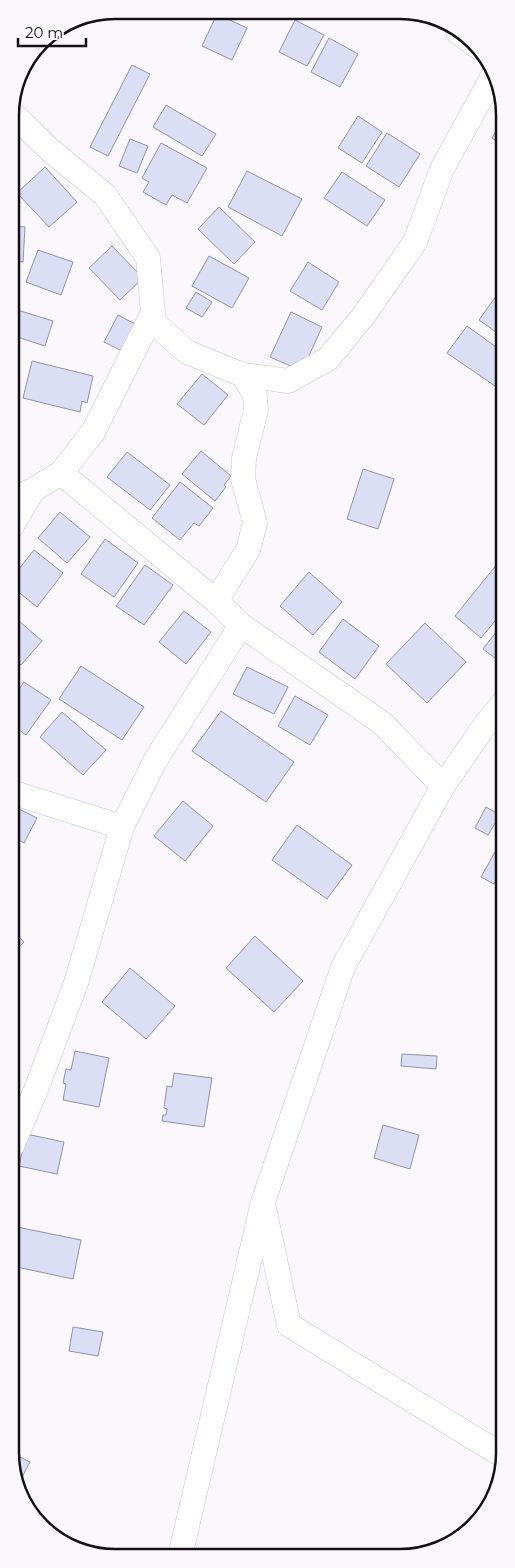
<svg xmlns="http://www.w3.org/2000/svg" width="515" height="1568" font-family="Montserrat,sans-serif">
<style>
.building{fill:#dcdef6;stroke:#9092a8}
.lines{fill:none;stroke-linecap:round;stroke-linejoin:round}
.minor-casing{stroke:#ccbfd5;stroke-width:25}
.minor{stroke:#fff;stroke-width:24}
.rim{fill:none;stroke:#151018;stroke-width:2.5}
</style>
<rect width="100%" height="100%" fill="#fbf8fd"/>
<path class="building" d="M 310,11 L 325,11 L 322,17 Z
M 217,14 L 247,28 L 232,60 L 202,46 Z
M 295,20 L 324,35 L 307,66 L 279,52 Z
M 329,38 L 358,54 L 340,87 L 311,72 Z
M 132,65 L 150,74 L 108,156 L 90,147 Z
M 166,105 L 216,134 L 202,156 L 153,127 Z
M 358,116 L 382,132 L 362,163 L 338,148 Z
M 503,120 L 503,145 L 492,138 Z
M 387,133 L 420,154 L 399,187 L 366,166 Z
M 130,139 L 148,146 L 137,173 L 119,166 Z
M 161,143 L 207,168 L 187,203 L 172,195 L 166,205 L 143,192 L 149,182 L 142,178 Z
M 45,167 L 77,202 L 49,227 L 17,193 Z
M 247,171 L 302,199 L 282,236 L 228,207 Z
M 342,172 L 385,200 L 367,226 L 324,198 Z
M 219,207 L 255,242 L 234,264 L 198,229 Z
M 10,226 L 25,227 L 23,262 L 10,261 Z
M 112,246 L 143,278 L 120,300 L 89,268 Z
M 38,250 L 73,262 L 61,295 L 26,282 Z
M 209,256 L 249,278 L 232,308 L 192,286 Z
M 308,262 L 339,282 L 322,310 L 290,291 Z
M 196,292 L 212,302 L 202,317 L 186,308 Z
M 499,292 L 503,295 L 503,337 L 479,320 Z
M 14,309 L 53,321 L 45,346 L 11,335 L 11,319 Z
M 291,312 L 322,327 L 302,371 L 270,357 Z
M 118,315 L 141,327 L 128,354 L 104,342 Z
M 467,326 L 503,352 L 503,374 L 495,386 L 447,353 Z
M 32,361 L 93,376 L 87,403 L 82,401 L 80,412 L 23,398 Z
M 202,374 L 228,395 L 204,425 L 177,404 Z
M 201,451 L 231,476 L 224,485 L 226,487 L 215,501 L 182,474 Z
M 127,452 L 170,485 L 150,510 L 107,477 Z
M 363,469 L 394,479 L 378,529 L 347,519 Z
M 180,482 L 213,508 L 199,526 L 194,523 L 180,540 L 152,518 Z
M 60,512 L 90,537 L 67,563 L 38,538 Z
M 105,539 L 138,563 L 114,597 L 81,574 Z
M 34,550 L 63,573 L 37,607 L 11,586 L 11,579 Z
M 498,563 L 504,567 L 504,610 L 481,638 L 455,616 Z
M 145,565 L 173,585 L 144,625 L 116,606 Z
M 309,572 L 342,602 L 313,635 L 280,606 Z
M 184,611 L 211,632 L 186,664 L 159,642 Z
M 11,614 L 42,641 L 21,665 L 11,657 Z
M 343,619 L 379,646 L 355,679 L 319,652 Z
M 504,622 L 504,665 L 483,649 Z
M 425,623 L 466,662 L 427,703 L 386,664 Z
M 81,666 L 144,707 L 122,740 L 59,699 Z
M 247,667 L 288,687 L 274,714 L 233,694 Z
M 24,682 L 51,700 L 26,735 L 11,724 L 11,701 Z
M 295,696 L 328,715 L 310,745 L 278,726 Z
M 221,711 L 294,762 L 266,802 L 192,751 Z
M 62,712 L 106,750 L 83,775 L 40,737 Z
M 183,801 L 213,826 L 185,861 L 154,836 Z
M 15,807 L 37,818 L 24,843 L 11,836 L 11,814 Z
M 486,807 L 500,815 L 488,835 L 475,828 Z
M 297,825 L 352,865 L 327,899 L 272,860 Z
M 495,852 L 504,857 L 504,867 L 494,884 L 481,877 Z
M 504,884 L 504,898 L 499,896 Z
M 11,929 L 24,942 L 11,955 Z
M 255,936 L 303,981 L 274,1012 L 226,968 Z
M 130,968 L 175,1006 L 146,1039 L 102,1002 Z
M 75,1051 L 109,1058 L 99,1107 L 63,1100 L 66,1084 L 63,1083 L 66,1069 L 71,1070 Z
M 402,1054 L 437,1056 L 436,1069 L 401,1066 Z
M 11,1061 L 16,1062 L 11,1072 Z
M 174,1073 L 212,1078 L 204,1127 L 162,1121 L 163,1115 L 166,1115 L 167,1109 L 164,1108 L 167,1086 L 172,1087 Z
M 383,1125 L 419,1135 L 410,1169 L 374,1158 Z
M 26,1134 L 64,1142 L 57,1174 L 19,1166 Z
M 12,1226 L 81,1240 L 73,1279 L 12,1266 Z
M 73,1327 L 103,1332 L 98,1356 L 69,1351 Z
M 12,1453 L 30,1462 L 18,1485 L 12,1474 Z"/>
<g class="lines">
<g class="minor-casing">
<path id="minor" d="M 458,32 L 478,47
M 10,111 L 49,149 L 105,195 L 148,258 L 153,313 L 93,432 L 61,473 L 33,490 L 11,499
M 150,319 L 187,352 L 243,375 L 288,381 L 328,359 L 364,315 L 415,242 L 442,169 L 493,76
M 11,527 L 33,490
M 216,601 L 248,550 L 255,523 L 243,479 L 244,458 L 256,410 L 255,395 L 243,375
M 241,625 L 382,723 L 443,786
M 11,792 L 122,827
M 12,1146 L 37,1087 L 76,983 L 122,827 L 155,761 L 241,625 L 216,601 L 61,473
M 264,1208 L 289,1325 L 505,1457
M 180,1556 L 263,1202 L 343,967 L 443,786 L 485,725 L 504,702"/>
</g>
<use href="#minor" class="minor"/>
</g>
<path d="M0 0H515V1568H0ZM115 19H400A96 96 0 0 1 496 115V1453A96 96 0 0 1 400 1549H115A96 96 0 0 1 19 1453V115A96 96 0 0 1 115 19Z" fill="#fbf8fd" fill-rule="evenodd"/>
<path class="rim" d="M115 19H400A96 96 0 0 1 496 115V1453A96 96 0 0 1 400 1549H115A96 96 0 0 1 19 1453V115A96 96 0 0 1 115 19Z"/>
<path d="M18 38v8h68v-8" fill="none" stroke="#151018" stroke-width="2.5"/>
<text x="25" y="38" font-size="15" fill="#151018" stroke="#fbf8fd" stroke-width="4" paint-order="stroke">20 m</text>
</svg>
